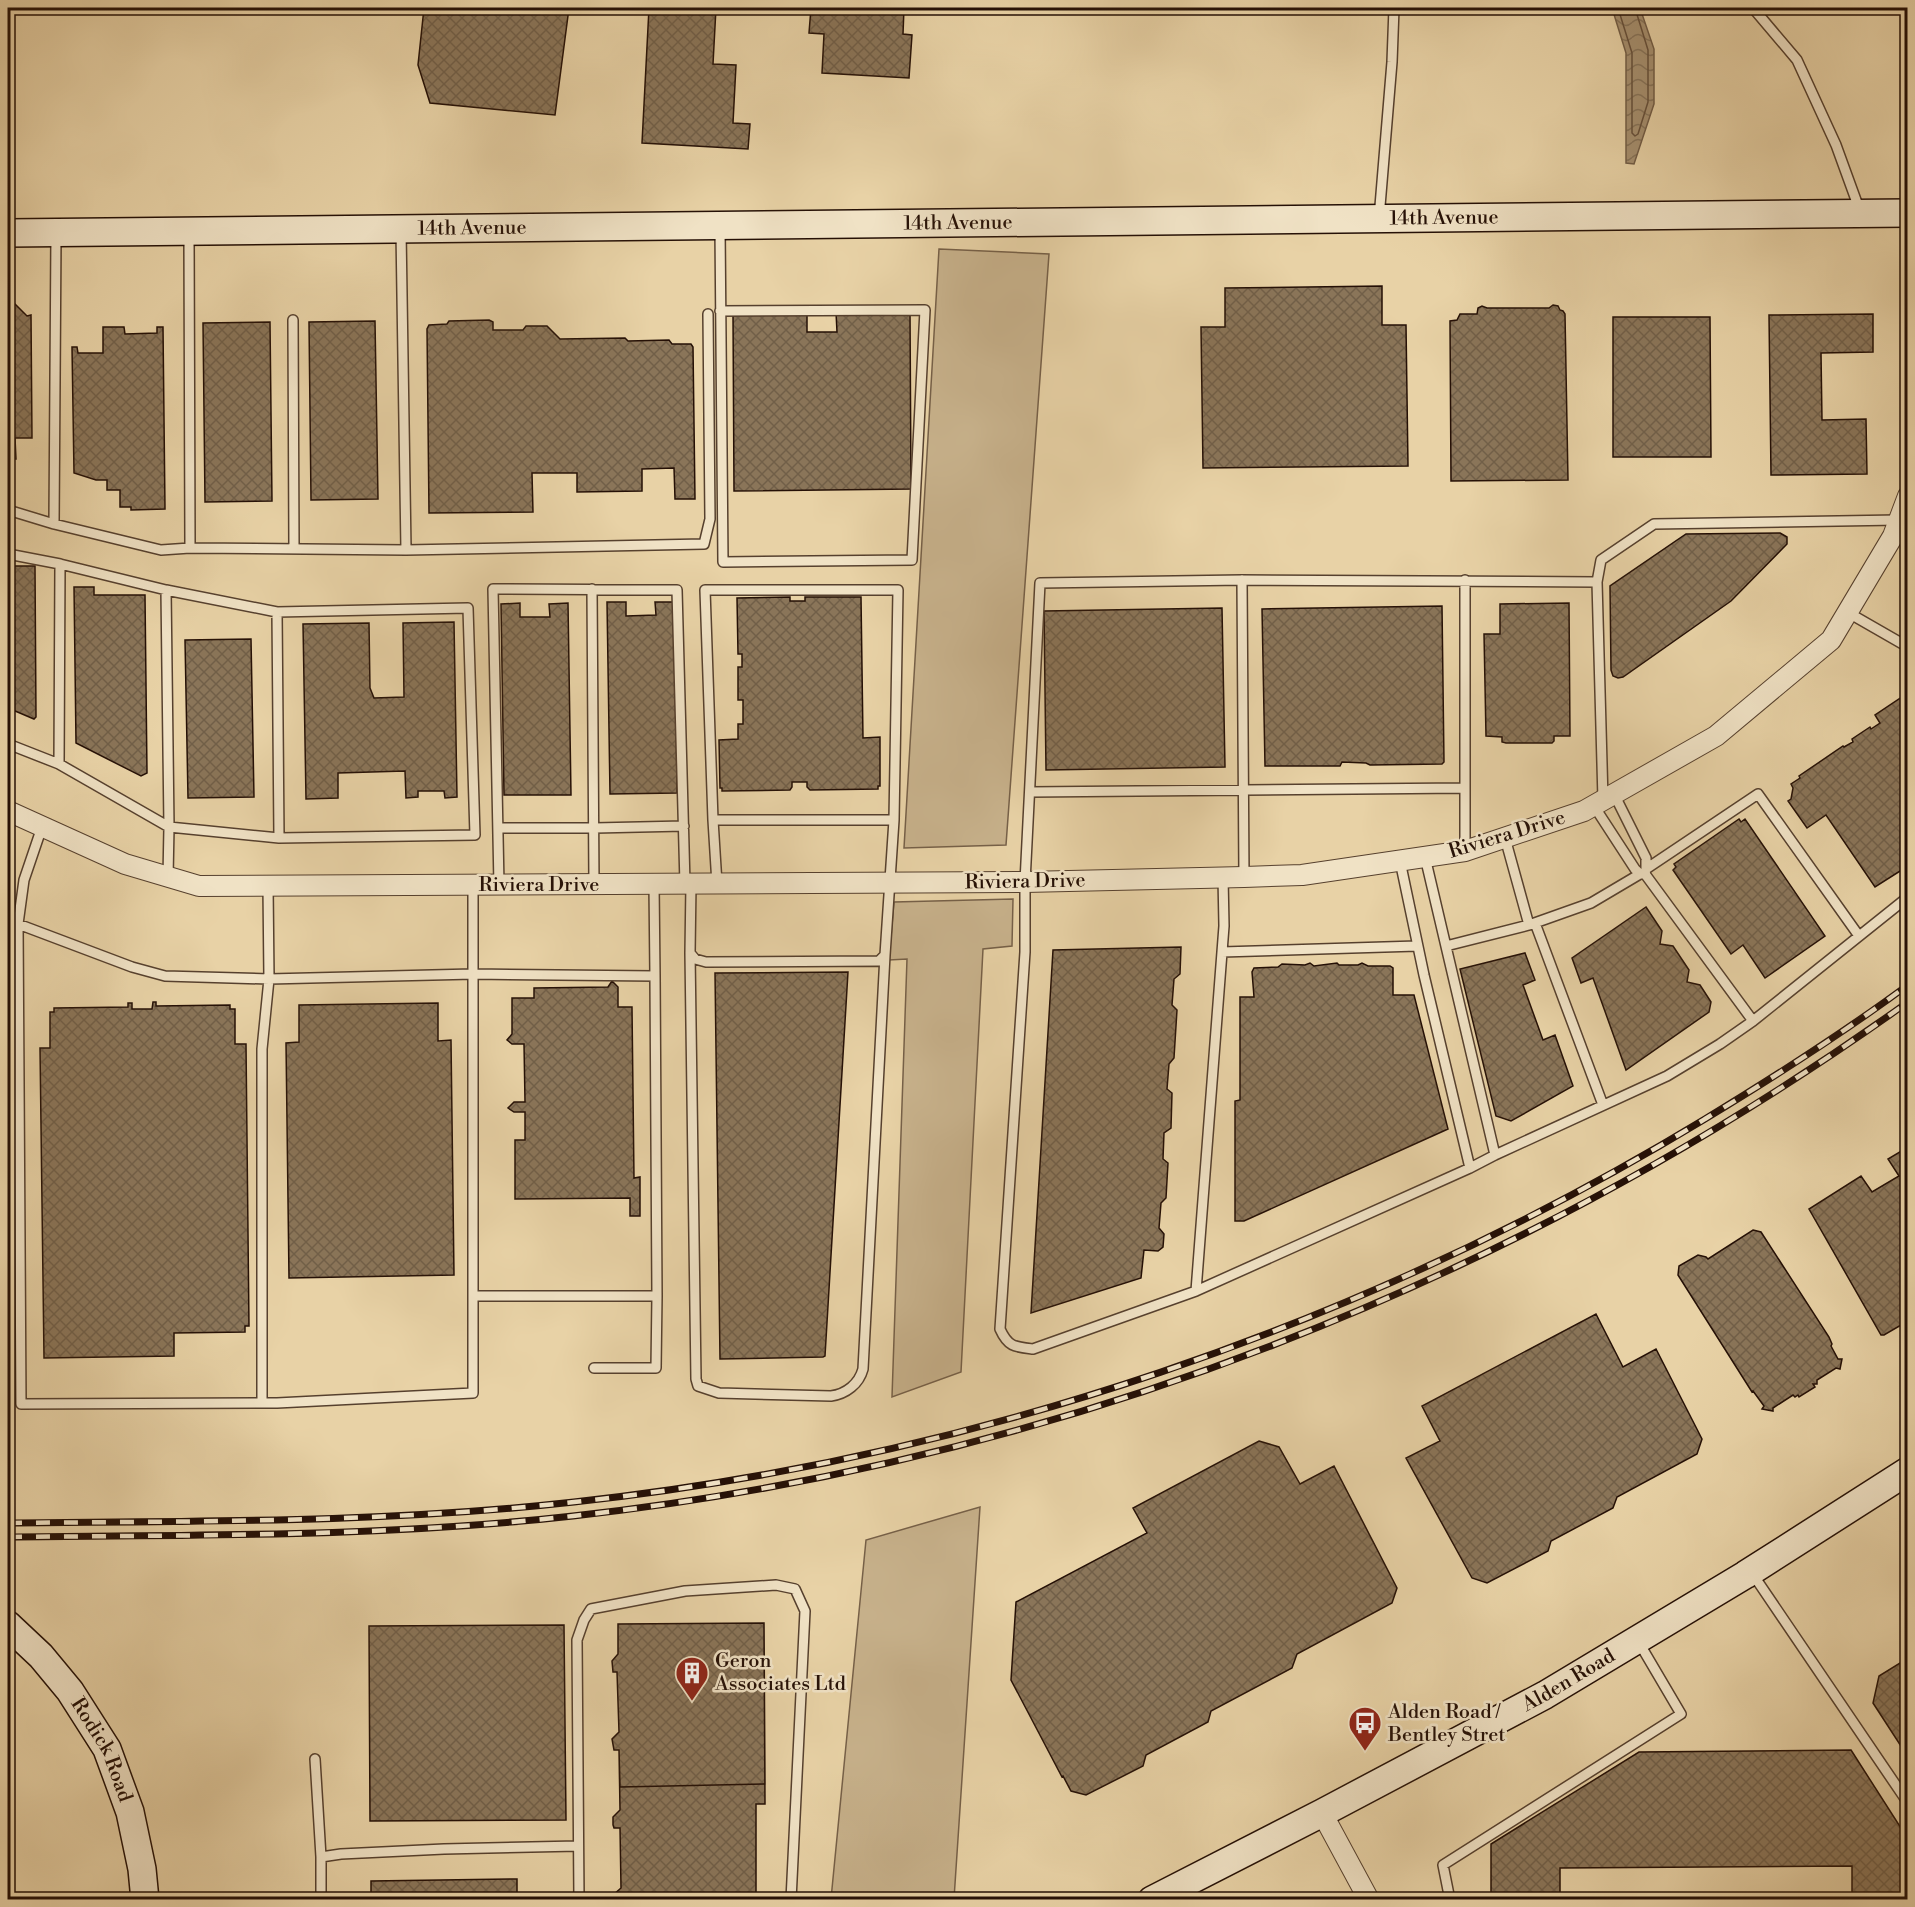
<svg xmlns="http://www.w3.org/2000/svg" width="1915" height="1907" font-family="'Libre Bodoni',serif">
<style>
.grass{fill:#c7b18b;stroke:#766048;stroke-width:1.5}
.water{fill:url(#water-waves);stroke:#725d46;stroke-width:1.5}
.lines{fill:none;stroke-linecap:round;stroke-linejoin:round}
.shore{stroke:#66503b;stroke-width:1.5}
.building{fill:url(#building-cross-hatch);stroke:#251006;stroke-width:1.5}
.lane-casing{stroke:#56402e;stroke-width:12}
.street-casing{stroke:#56402e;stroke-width:22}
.secondary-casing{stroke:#251006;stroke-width:30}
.lane{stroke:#f0e2c5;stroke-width:9}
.street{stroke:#f0e2c5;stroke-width:20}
.secondary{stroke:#f0e2c5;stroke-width:27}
.rail-casing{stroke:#251006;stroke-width:7}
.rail{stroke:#f0e2c5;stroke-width:4.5;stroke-dasharray:14;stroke-linecap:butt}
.labels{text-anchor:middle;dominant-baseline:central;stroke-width:5;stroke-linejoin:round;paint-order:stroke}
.street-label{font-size:20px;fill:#251006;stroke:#f0e2c5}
.poi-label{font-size:20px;fill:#251006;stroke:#f0e2c5;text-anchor:start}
</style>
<defs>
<pattern id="water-waves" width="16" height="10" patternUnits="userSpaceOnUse" patternTransform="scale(1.5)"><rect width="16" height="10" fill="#a69070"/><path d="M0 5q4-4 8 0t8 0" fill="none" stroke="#87745a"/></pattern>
<pattern id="building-cross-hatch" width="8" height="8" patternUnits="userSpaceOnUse" patternTransform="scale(1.5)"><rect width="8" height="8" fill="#8a7559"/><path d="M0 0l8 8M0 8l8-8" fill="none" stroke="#715f48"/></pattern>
</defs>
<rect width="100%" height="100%" fill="#e8d2a6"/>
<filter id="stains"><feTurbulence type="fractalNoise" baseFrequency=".00333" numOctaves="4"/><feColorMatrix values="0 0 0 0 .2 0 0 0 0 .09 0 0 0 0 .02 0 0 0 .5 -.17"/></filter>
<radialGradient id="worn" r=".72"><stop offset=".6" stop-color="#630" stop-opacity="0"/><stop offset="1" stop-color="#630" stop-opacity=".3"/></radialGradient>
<path class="grass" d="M 939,249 L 1049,254 L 1006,845 L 904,848 Z
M 1013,899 L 1012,946 L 983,949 L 961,1372 L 892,1397 L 907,959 L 889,960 L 894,902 Z
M 980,1507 L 954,1899 L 831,1899 L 866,1540 Z"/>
<path class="water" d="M 1612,8 L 1640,8 L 1654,49 L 1654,104 L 1634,164 L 1626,163 L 1626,53 Z"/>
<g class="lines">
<path class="shore" d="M 1618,8 L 1632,53 L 1632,133 L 1635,136 L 1638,134 L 1648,102 L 1648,50 L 1635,8"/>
</g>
<path class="building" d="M 424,8 L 569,8 L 555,115 L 430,103 L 418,65 Z
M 649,8 L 716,8 L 713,64 L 736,65 L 733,123 L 750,124 L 748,149 L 642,143 Z
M 811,8 L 904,8 L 903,34 L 912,35 L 909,78 L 822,73 L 824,34 L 809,33 Z
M 1382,286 L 1382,325 L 1406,325 L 1408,466 L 1203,468 L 1201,327 L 1225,327 L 1225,288 Z
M 8,304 L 15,304 L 27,316 L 31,315 L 32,438 L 15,438 L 16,459 L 8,459 Z
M 1553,305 L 1558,306 L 1560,310 L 1563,311 L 1565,314 L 1568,480 L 1451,481 L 1450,321 L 1457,320 L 1460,314 L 1477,314 L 1478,308 L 1482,306 L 1487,308 L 1549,308 Z
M 910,311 L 911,489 L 734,491 L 733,314 L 807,313 L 807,332 L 837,332 L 836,312 Z
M 1873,314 L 1873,352 L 1821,353 L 1822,420 L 1866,419 L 1867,474 L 1771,475 L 1769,315 Z
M 1613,317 L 1710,317 L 1711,457 L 1613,457 Z
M 489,320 L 493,322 L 493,330 L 523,330 L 526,326 L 547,326 L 560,339 L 625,338 L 628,341 L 669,340 L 672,344 L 691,344 L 693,347 L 695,499 L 675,499 L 674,468 L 642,469 L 642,491 L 577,492 L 577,473 L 532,473 L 533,512 L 429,513 L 427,329 L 429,325 L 447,324 L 449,321 Z
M 375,321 L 378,499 L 311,500 L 309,322 Z
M 270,322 L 272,501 L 205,502 L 203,323 Z
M 103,327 L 124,327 L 125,334 L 157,333 L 157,327 L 163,327 L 165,509 L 131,510 L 131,507 L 120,507 L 120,490 L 107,490 L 107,480 L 96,480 L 74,473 L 72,347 L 77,347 L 78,353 L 103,353 Z
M 1780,533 L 1787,537 L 1787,544 L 1731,601 L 1623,677 L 1618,678 L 1613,676 L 1611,670 L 1610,586 L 1686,534 Z
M 8,566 L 35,566 L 36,717 L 34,719 L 8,708 Z
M 74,587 L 94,587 L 94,595 L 145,595 L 147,773 L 141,776 L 76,743 Z
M 790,597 L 790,601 L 805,601 L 805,597 L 861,597 L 863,738 L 880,737 L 880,786 L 878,786 L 878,789 L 810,790 L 807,787 L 807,782 L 792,782 L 792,787 L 790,790 L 722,791 L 722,788 L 720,788 L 719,740 L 738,739 L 738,724 L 743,724 L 743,700 L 738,700 L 738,667 L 742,667 L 742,654 L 738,654 L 737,598 Z
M 607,602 L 626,602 L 626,616 L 656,615 L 655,602 L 675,602 L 677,793 L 610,794 Z
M 520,603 L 520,617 L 550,617 L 549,604 L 568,603 L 571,795 L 504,795 L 501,604 Z
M 1569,603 L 1570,736 L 1554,736 L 1554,741 L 1552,743 L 1506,743 L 1502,742 L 1502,737 L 1486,736 L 1484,634 L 1500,634 L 1500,604 Z
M 1442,606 L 1444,762 L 1442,764 L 1370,765 L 1366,763 L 1342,762 L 1340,766 L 1265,766 L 1262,609 Z
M 1222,608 L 1225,767 L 1046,770 L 1044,611 Z
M 454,622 L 457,797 L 445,798 L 444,791 L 418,791 L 418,797 L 406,798 L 405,771 L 338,773 L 338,798 L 306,799 L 303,624 L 369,623 L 370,688 L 374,698 L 404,697 L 403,623 Z
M 251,639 L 254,797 L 188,798 L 185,640 Z
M 1908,693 L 1908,866 L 1875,887 L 1826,815 L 1807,828 L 1788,801 L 1791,799 L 1793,788 L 1791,784 L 1800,778 L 1799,776 L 1843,746 L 1844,747 L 1853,742 L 1852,739 L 1870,727 L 1871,729 L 1880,723 L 1875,715 Z
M 1739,819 L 1741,822 L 1745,819 L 1825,936 L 1765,978 L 1743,945 L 1731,954 L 1673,870 L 1676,867 L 1674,864 Z
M 1646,907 L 1662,931 L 1660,944 L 1673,946 L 1689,970 L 1687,982 L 1700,985 L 1711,1002 L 1709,1012 L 1626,1070 L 1593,978 L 1581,983 L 1572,958 Z
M 1181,947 L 1180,974 L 1174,979 L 1172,1005 L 1177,1010 L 1174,1058 L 1169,1064 L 1167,1089 L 1172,1093 L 1171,1128 L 1164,1133 L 1163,1159 L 1168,1163 L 1166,1198 L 1161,1203 L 1159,1228 L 1164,1234 L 1163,1247 L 1158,1251 L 1144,1250 L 1141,1278 L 1031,1313 L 1053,950 Z
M 1525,953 L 1535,980 L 1523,985 L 1543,1040 L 1555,1035 L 1573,1086 L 1511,1121 L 1496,1116 L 1460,969 Z
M 1310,963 L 1314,966 L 1337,963 L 1339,965 L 1358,965 L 1362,963 L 1368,966 L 1390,966 L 1393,968 L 1393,995 L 1414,995 L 1448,1129 L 1244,1221 L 1235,1221 L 1235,1101 L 1240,1100 L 1240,997 L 1254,997 L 1252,972 L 1254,968 L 1278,967 L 1282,964 L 1305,965 Z
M 848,972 L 825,1356 L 823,1357 L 720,1359 L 715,973 Z
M 612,981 L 618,987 L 618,1007 L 632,1007 L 634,1178 L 640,1177 L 640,1216 L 630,1216 L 630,1198 L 515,1199 L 515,1140 L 525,1140 L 525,1112 L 514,1112 L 508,1108 L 514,1102 L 525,1102 L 524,1044 L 512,1044 L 507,1040 L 512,1034 L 512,998 L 534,998 L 534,988 L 608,987 Z
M 153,1002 L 156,1002 L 156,1006 L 230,1005 L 230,1009 L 235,1009 L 235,1044 L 246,1044 L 249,1326 L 245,1326 L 245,1332 L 174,1333 L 174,1356 L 44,1358 L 40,1048 L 50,1048 L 50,1012 L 54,1012 L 54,1008 L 128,1007 L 128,1003 L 132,1003 L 132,1009 L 152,1009 Z
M 438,1003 L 438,1041 L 451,1040 L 454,1275 L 289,1278 L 286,1043 L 299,1042 L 299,1005 Z
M 1908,1147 L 1908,1321 L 1884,1335 L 1881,1335 L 1809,1209 L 1861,1176 L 1872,1192 L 1899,1176 L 1888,1159 Z
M 1753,1230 L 1761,1232 L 1829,1337 L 1832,1344 L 1831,1346 L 1838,1359 L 1842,1359 L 1840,1369 L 1836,1368 L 1817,1380 L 1817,1384 L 1813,1384 L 1815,1387 L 1799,1397 L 1798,1395 L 1795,1397 L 1793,1395 L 1773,1408 L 1773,1411 L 1762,1409 L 1764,1406 L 1753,1391 L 1752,1392 L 1678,1275 L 1679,1266 L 1698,1255 L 1706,1257 L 1708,1259 Z
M 1596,1314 L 1623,1367 L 1656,1349 L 1702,1439 L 1697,1454 L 1617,1497 L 1613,1508 L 1551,1541 L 1548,1551 L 1487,1583 L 1472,1578 L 1406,1458 L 1440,1441 L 1422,1406 Z
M 1259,1441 L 1279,1447 L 1300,1484 L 1334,1466 L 1397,1588 L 1392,1603 L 1297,1654 L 1292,1668 L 1211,1711 L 1208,1722 L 1146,1755 L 1143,1766 L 1086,1795 L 1071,1791 L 1063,1776 L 1062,1777 L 1011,1680 L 1016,1602 L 1147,1533 L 1133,1508 Z
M 764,1623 L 765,1804 L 756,1804 L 756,1900 L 613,1900 L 613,1895 L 621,1888 L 620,1828 L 614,1828 L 613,1825 L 613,1817 L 620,1810 L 619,1750 L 614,1750 L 612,1739 L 619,1732 L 617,1672 L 613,1672 L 612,1661 L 618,1654 L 618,1624 Z
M 764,1623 L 765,1784 L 620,1787 L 619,1750 L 614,1750 L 612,1739 L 619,1732 L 617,1672 L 613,1672 L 612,1661 L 618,1654 L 618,1624 Z
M 564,1625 L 566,1820 L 370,1821 L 369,1626 Z
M 1908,1658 L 1908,1757 L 1873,1703 L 1879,1676 Z
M 1851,1750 L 1908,1839 L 1908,1899 L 1852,1900 L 1852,1866 L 1560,1868 L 1560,1900 L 1491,1900 L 1491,1844 L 1639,1752 Z
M 517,1879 L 517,1900 L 371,1900 L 371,1881 Z"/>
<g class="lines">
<g class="lane-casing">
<path id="lane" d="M 1753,8 L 1797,60 L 1836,145 L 1860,211
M 1379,218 L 1392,62 L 1394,8
M 401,231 L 406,550
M 189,233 L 190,548
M 720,311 L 925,310 L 912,560 L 723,562 L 720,228
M 293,320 L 294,549
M 8,510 L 54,524 L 161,550 L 190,548 L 406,550 L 704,544 L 710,519 L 708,314
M 54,524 L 56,235
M 8,554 L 60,564 L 59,764 L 8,744
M 60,564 L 166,590 L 277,612 L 468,608 L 475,835 L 279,838 L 169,827 L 166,590
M 1242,580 L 1244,877
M 1465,580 L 1465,851
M 592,589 L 594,884
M 277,612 L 279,838
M 1847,612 L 1908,647
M 59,764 L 169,827 L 168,877
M 1030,792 L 1465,788
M 1614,794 L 1646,858 L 1646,869
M 1603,800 L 1597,582 L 1601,560 L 1654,524 L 1898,520
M 1594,806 L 1635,869 L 1640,874
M 713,820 L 894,820
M 42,827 L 24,880 L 18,924 L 21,1404 L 277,1403 L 473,1393 L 473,885
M 499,828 L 595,828 L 684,826
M 1505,838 L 1529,925
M 1425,857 L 1495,1155 L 1470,1168
M 1645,874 L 1753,1021
M 1223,877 L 1224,926 L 1196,1291 L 1033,1349 C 1015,1347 1008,1347 1000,1329 L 1025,952 L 1025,882 L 1040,583 L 1242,580 L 1597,582
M 654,884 L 655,976
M 691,884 L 690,953 L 695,959 L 706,962 L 879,961 L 885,955 L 894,820 L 898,590 L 705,590 L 713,820 L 717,884
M 499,885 L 493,589 L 677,590 L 685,884
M 1535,923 L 1603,1105
M 18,924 L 132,967 L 165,976 L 269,979 L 473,974 L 655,976 L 657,1296 L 473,1296
M 1446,946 L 1529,925 L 1591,903 L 1640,874 L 1645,874 L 1646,869 L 1758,794 L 1859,936
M 1222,952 L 1417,946
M 690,953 L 696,1379 L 698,1386 L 719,1393 L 831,1396 C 846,1394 859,1384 863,1369 L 885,955
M 1495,1155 L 1667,1076 L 1720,1044 L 1753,1021 L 1908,897
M 1196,1291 L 1470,1168 L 1424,975 L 1400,861
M 594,1368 L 656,1368 L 657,1296
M 262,1403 L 262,1049 L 269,979 L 268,886
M 1752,1573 L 1908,1803
M 315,1759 L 321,1857
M 321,1900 L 321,1857 L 341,1854 L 444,1849 L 578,1846
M 579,1900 L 577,1640 L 584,1620 L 591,1609 L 685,1591 L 776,1585 L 795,1589 L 805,1611 L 791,1900
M 1450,1900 L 1443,1865 L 1681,1714 L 1638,1641"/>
</g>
<g class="street-casing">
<path id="street" d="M 8,811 L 125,864 L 199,886 L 1025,882 L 1244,877 L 1302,875 L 1465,851 L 1584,811 L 1716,736 L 1831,640 L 1893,536 L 1908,496
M 1322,1813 L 1369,1900"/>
</g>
<g class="secondary-casing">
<g id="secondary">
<path id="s1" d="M 8,233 L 1908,213"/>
<path id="s2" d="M 8,1625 L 41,1656 L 70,1691 L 107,1749 L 130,1812 L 142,1869 L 145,1900"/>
<path id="s3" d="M 1152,1900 L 1322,1813 L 1545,1695 L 1745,1575 L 1908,1471"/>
</g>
</g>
<use href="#lane" class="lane"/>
<use href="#street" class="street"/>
<use href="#secondary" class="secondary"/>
<g class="rail-casing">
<path id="rail" d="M 8,1523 C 196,1521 385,1523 574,1502 C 972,1459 1362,1327 1705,1119 C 1774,1077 1843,1033 1908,985
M 8,1537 C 196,1535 385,1537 573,1516 C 1055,1463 1514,1284 1908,1002"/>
</g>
<use href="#rail" class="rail"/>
</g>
<defs>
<g id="building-pin" transform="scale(1.725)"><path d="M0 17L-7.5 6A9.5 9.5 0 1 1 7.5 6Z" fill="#8f2418" stroke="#f0e2c5"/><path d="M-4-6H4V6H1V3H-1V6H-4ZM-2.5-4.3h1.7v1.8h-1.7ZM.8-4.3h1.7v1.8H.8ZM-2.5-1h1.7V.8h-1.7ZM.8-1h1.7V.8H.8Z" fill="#fff"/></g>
<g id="bus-pin" transform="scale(1.725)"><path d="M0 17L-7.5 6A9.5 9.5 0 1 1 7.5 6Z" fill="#8f2418" stroke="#f0e2c5"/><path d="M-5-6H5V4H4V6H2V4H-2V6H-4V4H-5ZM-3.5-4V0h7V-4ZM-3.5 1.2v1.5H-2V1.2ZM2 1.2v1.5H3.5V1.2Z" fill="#fff"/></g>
</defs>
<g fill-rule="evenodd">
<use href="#building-pin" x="692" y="1673"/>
<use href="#bus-pin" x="1365" y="1723"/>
</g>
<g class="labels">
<g class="street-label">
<text stroke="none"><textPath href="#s1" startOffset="1436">14th Avenue</textPath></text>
<text stroke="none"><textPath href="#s1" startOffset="950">14th Avenue</textPath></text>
<text stroke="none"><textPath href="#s1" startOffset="464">14th Avenue</textPath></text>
<text transform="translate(1507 835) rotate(-17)">Riviera Drive</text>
<text transform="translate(1025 882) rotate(-1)">Riviera Drive</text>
<text x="539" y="885">Riviera Drive</text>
<text stroke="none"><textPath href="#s3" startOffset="471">Alden Road</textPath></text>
<text stroke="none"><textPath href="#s2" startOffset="158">Rodick Road</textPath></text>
</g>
<g class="poi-label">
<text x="715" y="1661">Geron<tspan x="715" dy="23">Associates Ltd</tspan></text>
<text x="1388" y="1712">Alden Road /<tspan x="1388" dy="23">Bentley Stret</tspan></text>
</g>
</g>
<rect width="1915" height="1907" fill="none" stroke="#e8d2a6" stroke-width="30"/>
<rect x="9" y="9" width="1897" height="1889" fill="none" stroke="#251006" stroke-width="3"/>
<rect x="15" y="15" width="1885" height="1877" fill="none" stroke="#251006" stroke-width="1.5"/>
<rect width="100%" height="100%" filter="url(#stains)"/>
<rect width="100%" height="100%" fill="url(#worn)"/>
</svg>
